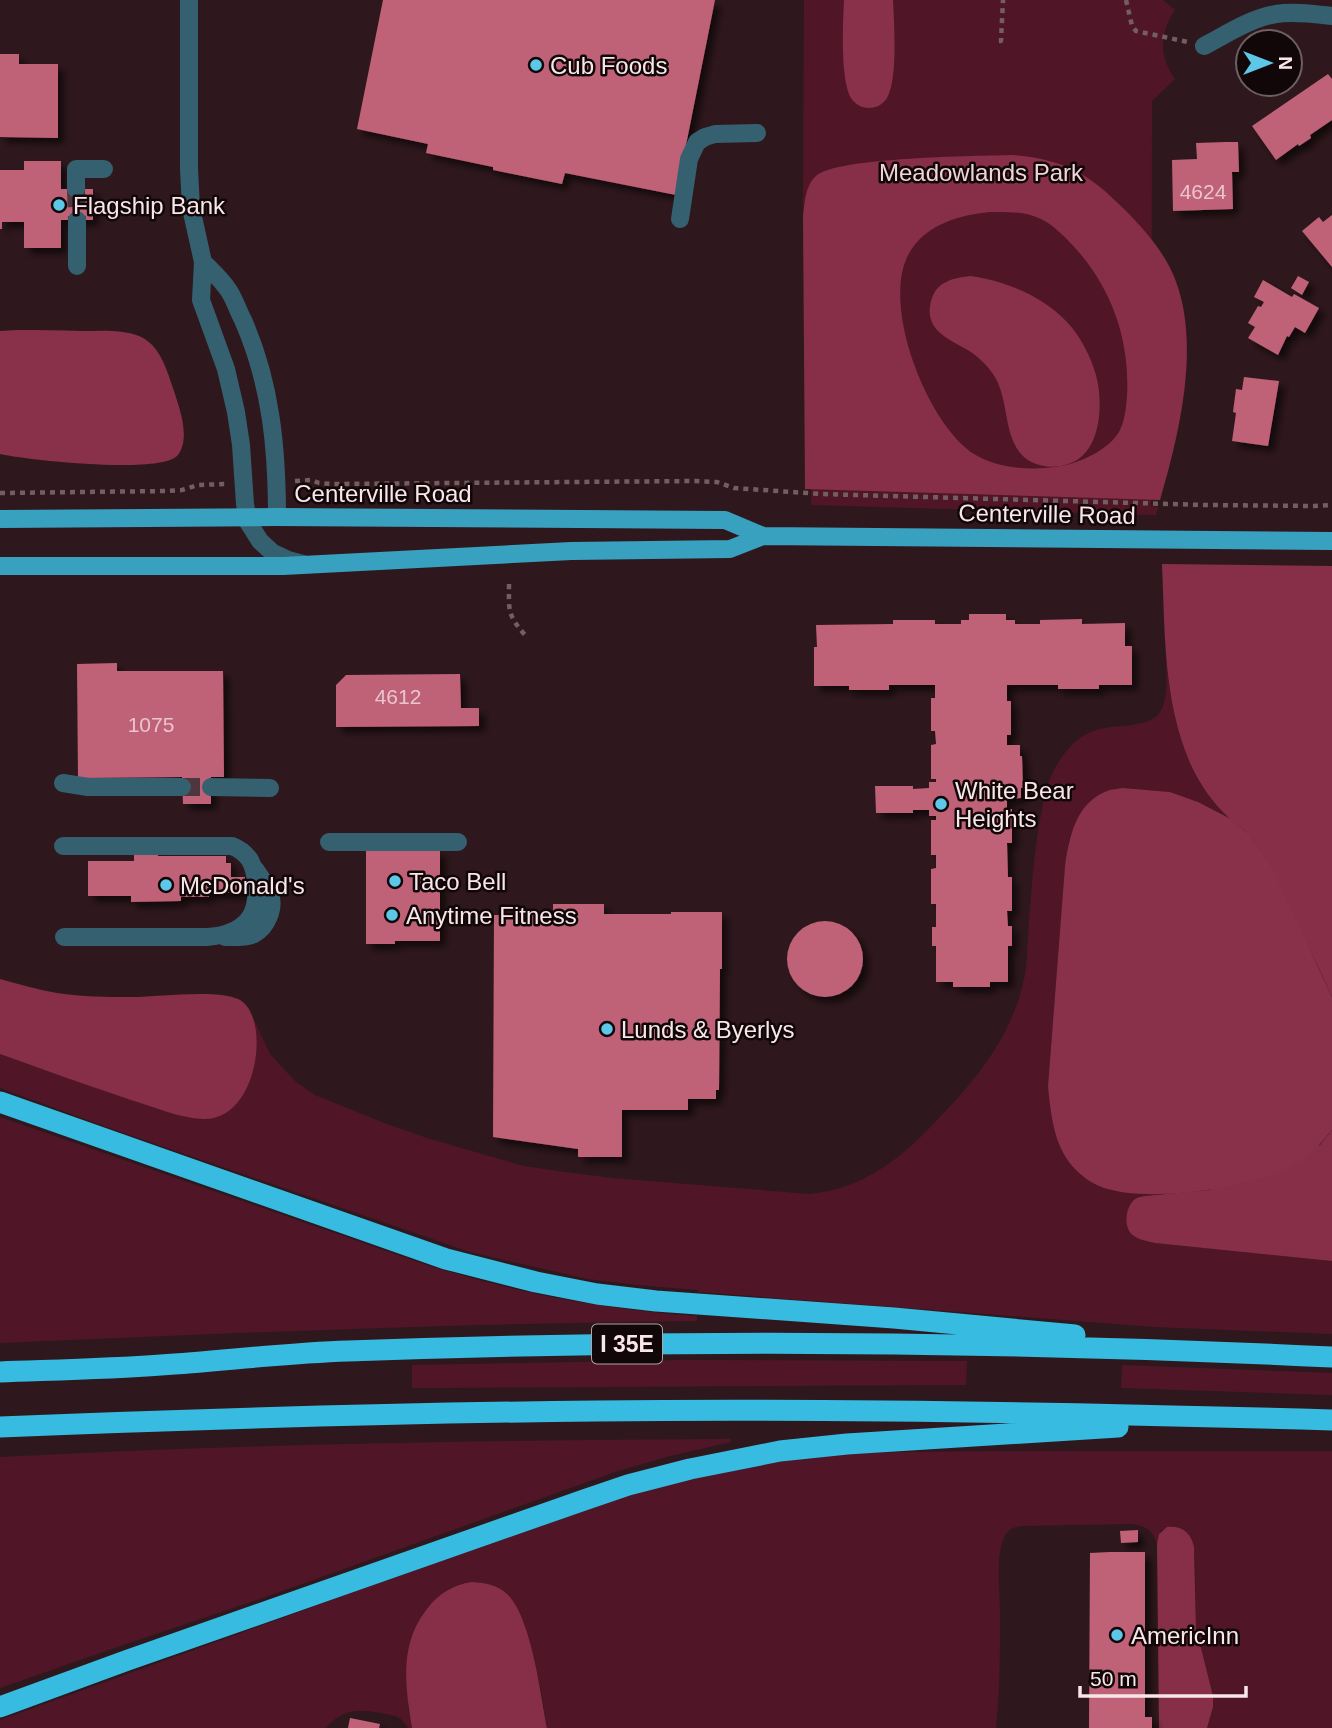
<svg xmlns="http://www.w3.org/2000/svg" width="1332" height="1728" font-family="Arial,sans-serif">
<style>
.green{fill:#501627}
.forest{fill:#872f48;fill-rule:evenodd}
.water{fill:#89314a}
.building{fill:#bf6278;filter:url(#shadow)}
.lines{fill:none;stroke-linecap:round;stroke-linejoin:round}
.minor-tunnel{stroke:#4d373c;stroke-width:18;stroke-dasharray:18 9;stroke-linecap:butt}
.path{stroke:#735e62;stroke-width:4.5;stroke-dasharray:5 5;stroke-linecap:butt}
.minor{stroke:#34606f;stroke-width:18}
.major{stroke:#39a1c0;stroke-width:18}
.highway{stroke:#37bbe0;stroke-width:21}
.poi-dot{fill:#5dc7e8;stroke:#110708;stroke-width:2.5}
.labels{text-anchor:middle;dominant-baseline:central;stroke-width:5;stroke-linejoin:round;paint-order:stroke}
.number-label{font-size:21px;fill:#eac5cd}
.shield{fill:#110708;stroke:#b3a3a6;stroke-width:2}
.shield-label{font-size:23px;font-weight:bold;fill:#f8e6e9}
.poi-label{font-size:24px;fill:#f8e6e9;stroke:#110708;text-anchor:start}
.park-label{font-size:24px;fill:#efd4d9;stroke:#110708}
.street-label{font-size:24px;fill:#f8e6e9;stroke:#110708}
</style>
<defs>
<filter id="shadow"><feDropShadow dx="6" dy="6" stdDeviation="3.5" flood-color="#0009"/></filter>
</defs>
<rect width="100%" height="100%" fill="#2f181d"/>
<path class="green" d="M 804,0 L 1163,0 L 1175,10 C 1159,33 1159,57 1175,79 L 1152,101 L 1151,506 L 1158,507 L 1156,515 L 811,505 L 809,189 L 803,216 Z
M 1166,659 C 1170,703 1179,747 1201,785 C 1209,797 1220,808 1229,818 L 1198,802 L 1170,792 L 1123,788 L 1083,810 L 1075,824 L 1069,840 L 1065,866 L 1048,1086 L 1110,1190 L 1135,1193 L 1174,1193 L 1145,1196 L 1155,1243 L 1332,1261 L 1332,1334 L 1155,1327 L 698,1292 L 698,1290 L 637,1285 L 588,1279 L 470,1252 L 112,1129 L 0,1088 L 0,1054 L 161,1110 L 200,1119 L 255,1046 L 255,1030 L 253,1018 L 270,1054 L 295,1081 L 315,1095 L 384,1123 L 430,1139 L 524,1166 L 564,1172 L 612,1178 L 809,1194 C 829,1192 847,1187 865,1178 C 893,1164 918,1141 939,1118 C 976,1080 1010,1038 1023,984 C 1027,969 1027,952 1028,937 C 1031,898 1033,859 1040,820 C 1043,805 1045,788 1052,774 C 1061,755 1075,737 1096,730 C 1114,724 1150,729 1160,712 C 1169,698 1166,675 1166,659 Z
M 0,1117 L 418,1262 C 510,1292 600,1309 697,1316 L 697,1321 C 464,1323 232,1333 0,1343 Z
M 682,1360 L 967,1361 L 966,1385 L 412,1388 L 412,1365 Z
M 1122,1365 L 1332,1373 L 1332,1395 L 1121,1388 Z
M 730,1439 L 731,1442 L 670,1456 L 615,1472 L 257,1600 L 123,1645 L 0,1688 L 0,1457 C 243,1444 487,1440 730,1439 Z
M 1017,1451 L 1332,1451 L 1332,1728 L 1207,1728 L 1213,1707 L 1213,1696 L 1196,1628 L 1195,1556 L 1171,1527 L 1160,1531 L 1157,1544 C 1152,1529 1146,1526 1131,1524 L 1021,1526 C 1013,1527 1007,1530 1004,1538 C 995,1558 1000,1591 1000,1614 C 1000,1652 1000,1690 996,1728 L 547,1728 L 541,1690 L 523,1620 L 408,1705 L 412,1728 L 408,1728 L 401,1719 L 396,1716 C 369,1710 345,1704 326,1728 L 0,1728 L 0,1720 L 542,1524 C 621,1496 701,1472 784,1460 C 861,1450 940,1452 1017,1451 Z"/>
<path class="forest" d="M 1013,155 C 1065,160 1088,173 1125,210 C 1145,230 1165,253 1175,279 C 1201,345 1179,435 1160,500 L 805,489 L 803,216 C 805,202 805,186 816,176 C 836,157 979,156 1013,155 ZM 989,212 C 1007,212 1025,211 1041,219 C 1055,226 1066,238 1077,250 C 1113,291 1130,342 1127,396 C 1126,408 1125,421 1119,432 C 1108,450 1082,462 1061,466 C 1034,471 998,469 974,454 C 927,424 878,300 911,250 C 928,224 960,215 989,212 Z
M 1162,564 L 1332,566 L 1332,997 C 1315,958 1295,921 1275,883 C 1267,868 1260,850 1250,836 C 1245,829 1236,825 1230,819 C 1213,803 1199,784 1190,763 C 1163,700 1165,631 1162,564 Z
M 0,979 C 19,984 38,990 57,993 C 82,997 107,997 132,997 C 158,997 215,989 238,999 C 272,1014 259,1121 203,1119 C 179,1118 154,1107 131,1100 C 87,1085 44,1070 0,1054 Z
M 1332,1130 L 1332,1261 L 1155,1243 C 1148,1241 1139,1240 1134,1236 C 1123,1229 1125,1208 1134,1200 C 1138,1197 1140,1197 1145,1196 L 1208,1190 L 1320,1145 Z
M 1167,1527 C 1182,1525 1191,1533 1194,1547 L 1196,1628 L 1213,1696 L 1213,1707 L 1207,1728 L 1159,1728 L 1157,1544 L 1159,1534 Z
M 472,1582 C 485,1583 498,1585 507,1594 C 531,1616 541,1696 547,1728 L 412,1728 C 405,1686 399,1644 427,1609 C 439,1593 453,1585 472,1582 Z"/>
<path class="water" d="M 844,0 L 893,0 C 894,23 898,79 887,98 C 883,104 877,108 869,108 C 861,108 855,104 851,98 C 840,79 843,22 844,0 Z
M 970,276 C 1003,280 1042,296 1065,320 C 1080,335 1090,355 1096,375 C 1104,405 1101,457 1065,465 C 1046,470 1024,464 1015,445 C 1003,421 1008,392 990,370 C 984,362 975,354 966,349 C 946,338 922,328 932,298 C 938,281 954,278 970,276 Z
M 17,330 C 39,330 60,330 81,331 C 100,331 121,329 139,336 C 160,345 166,368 173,388 C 179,407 191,437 178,455 C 162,475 27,460 0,454 L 0,331 Z
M 1123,788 L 1170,792 L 1198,802 L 1229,818 L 1249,834 L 1273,870 L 1332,997 L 1332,1130 C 1323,1141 1314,1152 1302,1160 C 1261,1187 1155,1203 1108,1189 C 1096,1186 1085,1179 1076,1170 C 1054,1148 1051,1116 1048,1086 L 1065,866 C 1069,837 1076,803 1107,791 C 1112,789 1118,789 1123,788 Z"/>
<path class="building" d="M 383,0 L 715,0 L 676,195 L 565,173 L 562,184 L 493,170 L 493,167 L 426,153 L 428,144 L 357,129 Z
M 0,54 L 19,54 L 19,64 L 58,64 L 58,138 L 0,137 Z
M 1328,74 L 1332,79 L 1332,120 L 1310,135 L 1311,138 L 1299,146 L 1298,144 L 1276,160 L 1252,126 Z
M 1226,142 L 1238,142 L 1239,172 L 1232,172 L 1233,209 L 1173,211 L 1172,160 L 1197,159 L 1196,143 Z
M 24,161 L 61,161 L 61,189 L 93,189 L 93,220 L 61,220 L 61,248 L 24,248 L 24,222 L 2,222 L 2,229 L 0,229 L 0,170 L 24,170 Z
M 1332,215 L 1332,267 L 1302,231 L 1319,217 L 1323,222 Z
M 1298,276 L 1309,282 L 1302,295 L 1291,288 Z
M 1263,280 L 1292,297 L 1294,294 L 1319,308 L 1305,333 L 1295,327 L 1289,337 L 1287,336 L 1278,355 L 1248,338 L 1255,327 L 1248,323 L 1258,306 L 1261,307 L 1264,302 L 1254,297 Z
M 1244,377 L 1279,381 L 1268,446 L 1232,441 L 1236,413 L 1233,412 L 1236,389 L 1242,390 Z
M 969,614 L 1006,614 L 1006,620 L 1015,620 L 1015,624 L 1040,624 L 1040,620 L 1082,619 L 1082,624 L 1125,623 L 1125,646 L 1132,646 L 1132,685 L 1099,685 L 1099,689 L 1058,689 L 1058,685 L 1007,685 L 1007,701 L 1011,701 L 1011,735 L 1007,735 L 1007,745 L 1020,745 L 1020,756 L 1022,756 L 1023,788 L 1021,788 L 1021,798 L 1007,799 L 1007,809 L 1012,809 L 1012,843 L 1007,843 L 1008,877 L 1012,877 L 1012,911 L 1007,911 L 1008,926 L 1012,926 L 1012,946 L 1008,946 L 1008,982 L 990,982 L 990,987 L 953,987 L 953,982 L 936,982 L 936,946 L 932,946 L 932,927 L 936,927 L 936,904 L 931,904 L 931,869 L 936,868 L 936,855 L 931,855 L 931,820 L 936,820 L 936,816 L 929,816 L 929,810 L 913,810 L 913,813 L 876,813 L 875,786 L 913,786 L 913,789 L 929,788 L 929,782 L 936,782 L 936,779 L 931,779 L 931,745 L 936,744 L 935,731 L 931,731 L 931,698 L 935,698 L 935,685 L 889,685 L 889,690 L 849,690 L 849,686 L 814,686 L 814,647 L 817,647 L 816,625 L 893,624 L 893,620 L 935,620 L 935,624 L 961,624 L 961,620 L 969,620 Z
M 117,663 L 117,671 L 223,671 L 224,777 L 211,777 L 211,804 L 183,804 L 182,777 L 78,778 L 77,664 Z
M 460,674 L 461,708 L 479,708 L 479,726 L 336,727 L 336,685 L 346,675 Z
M 366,847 L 440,850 L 440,941 L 395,941 L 395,944 L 366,944 Z
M 134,852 L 158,852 L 158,856 L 226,856 L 226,863 L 231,863 L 231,877 L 245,877 L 245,893 L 209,893 L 209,897 L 181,897 L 181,901 L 131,902 L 131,896 L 88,896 L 88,861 L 134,861 Z
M 553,904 L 604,904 L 604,914 L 671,914 L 671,912 L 722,912 L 722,969 L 720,969 L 719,1090 L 716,1090 L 716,1099 L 688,1099 L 688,1110 L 622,1110 L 622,1157 L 578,1157 L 578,1149 L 493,1137 L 494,915 L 553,915 Z
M787 959a38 38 0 1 1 76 0a38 38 0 1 1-76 0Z
M 1138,1530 L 1138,1542 L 1121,1543 L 1120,1531 Z
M 1110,1552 L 1145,1552 L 1145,1717 L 1152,1717 L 1152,1728 L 1089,1728 L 1090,1553 Z
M 350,1718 L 380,1724 L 379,1728 L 348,1728 Z"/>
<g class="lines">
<path class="minor-tunnel" d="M 76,189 L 77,220
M 182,787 L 211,787"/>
<path class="path" d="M 1126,0 L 1132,26 L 1136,31 L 1188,42
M 999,41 L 1001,41 L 1003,0
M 295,481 L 311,480 L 319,483 L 331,484 L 695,481 L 717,482 L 734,488 L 821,494 L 1205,505 L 1314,506 L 1332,505
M 0,493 L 167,491 L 182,490 L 198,485 L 227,484
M 509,584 C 509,611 507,614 525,635"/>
<path class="minor" d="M 189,0 L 189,169 L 191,208 L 203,262 L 201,300 L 226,369 L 236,412 L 241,445 L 245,504 L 248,522 L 260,541 L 273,553 L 288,560 L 303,564
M 1204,46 C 1227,34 1251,18 1276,14 C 1294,11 1314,14 1332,16
M 76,189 L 76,169 L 104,169
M 680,219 L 689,159 L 697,142 L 705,137 L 715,134 L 757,133
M 77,220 L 77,266
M 203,262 C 212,271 222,280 229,291 C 235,300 238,311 243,320 C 271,383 277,449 277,517
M 63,783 L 88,787 L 182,787
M 211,787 L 270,788
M 329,842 L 458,842
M 63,846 L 232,846 C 240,849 245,853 250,860 C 258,875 260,906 248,920 C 238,932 222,936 207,937 L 64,937
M 225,937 C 234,937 245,938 254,934 C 267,927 275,908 270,894 C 267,885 260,877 255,869"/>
<path class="major" d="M 0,519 L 277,517 L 725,520 L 763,536
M 0,566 L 283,566 L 571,551 L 730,549 L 763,536 L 1332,541"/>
<path class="highway" d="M 0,1102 L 446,1259 L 536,1282 L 597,1294 L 656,1301 L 894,1318 L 1075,1335
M 0,1372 C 53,1370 107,1369 161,1365 C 223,1361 285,1353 348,1351 C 676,1339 1004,1341 1332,1357
M 0,1427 C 198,1419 397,1413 596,1411 C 841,1408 1087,1413 1332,1420
M 0,1707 L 128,1660 L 584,1500 L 628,1485 L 690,1469 L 780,1451 L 847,1444 L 1118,1427"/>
</g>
<g class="poi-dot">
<circle cx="536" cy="65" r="7"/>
<circle cx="59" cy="205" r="7"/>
<circle cx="941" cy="804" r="7"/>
<circle cx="395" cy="881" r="7"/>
<circle cx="166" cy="885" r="7"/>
<circle cx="392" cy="915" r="7"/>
<circle cx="607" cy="1029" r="7"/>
<circle cx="1117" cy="1635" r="7"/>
</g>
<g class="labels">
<g class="number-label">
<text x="1203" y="191">4624</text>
<text x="398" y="696">4612</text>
<text x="151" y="724">1075</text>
</g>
<rect class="shield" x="592" y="1324.5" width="70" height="39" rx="5"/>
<g class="shield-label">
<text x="627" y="1344">I 35E</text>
</g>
<g class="poi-label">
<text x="550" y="65">Cub Foods</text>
<text x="73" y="205">Flagship Bank</text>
<text x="955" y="790">White Bear<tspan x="955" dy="28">Heights</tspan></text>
<text x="409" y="881">Taco Bell</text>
<text x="180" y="885">McDonald's</text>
<text x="406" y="915">Anytime Fitness</text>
<text x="621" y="1029">Lunds &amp; Byerlys</text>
<text x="1131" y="1635">AmericInn</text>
</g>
<g class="park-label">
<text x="981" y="172">Meadowlands Park</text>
</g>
<g class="street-label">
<text x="383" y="493">Centerville Road</text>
<text transform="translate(1047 514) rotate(1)">Centerville Road</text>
</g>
</g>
<g transform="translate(1269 63) rotate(90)"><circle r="33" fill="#110708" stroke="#6d6062" stroke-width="2"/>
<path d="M0-5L12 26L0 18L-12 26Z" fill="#5dc7e8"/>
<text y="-10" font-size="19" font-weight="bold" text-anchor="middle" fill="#f8e6e9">N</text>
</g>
<path d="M1080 1686v10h166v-10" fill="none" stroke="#f8e6e9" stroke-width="3.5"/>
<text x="1090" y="1686" font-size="21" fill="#f8e6e9" stroke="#110708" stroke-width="5" paint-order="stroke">50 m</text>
</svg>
